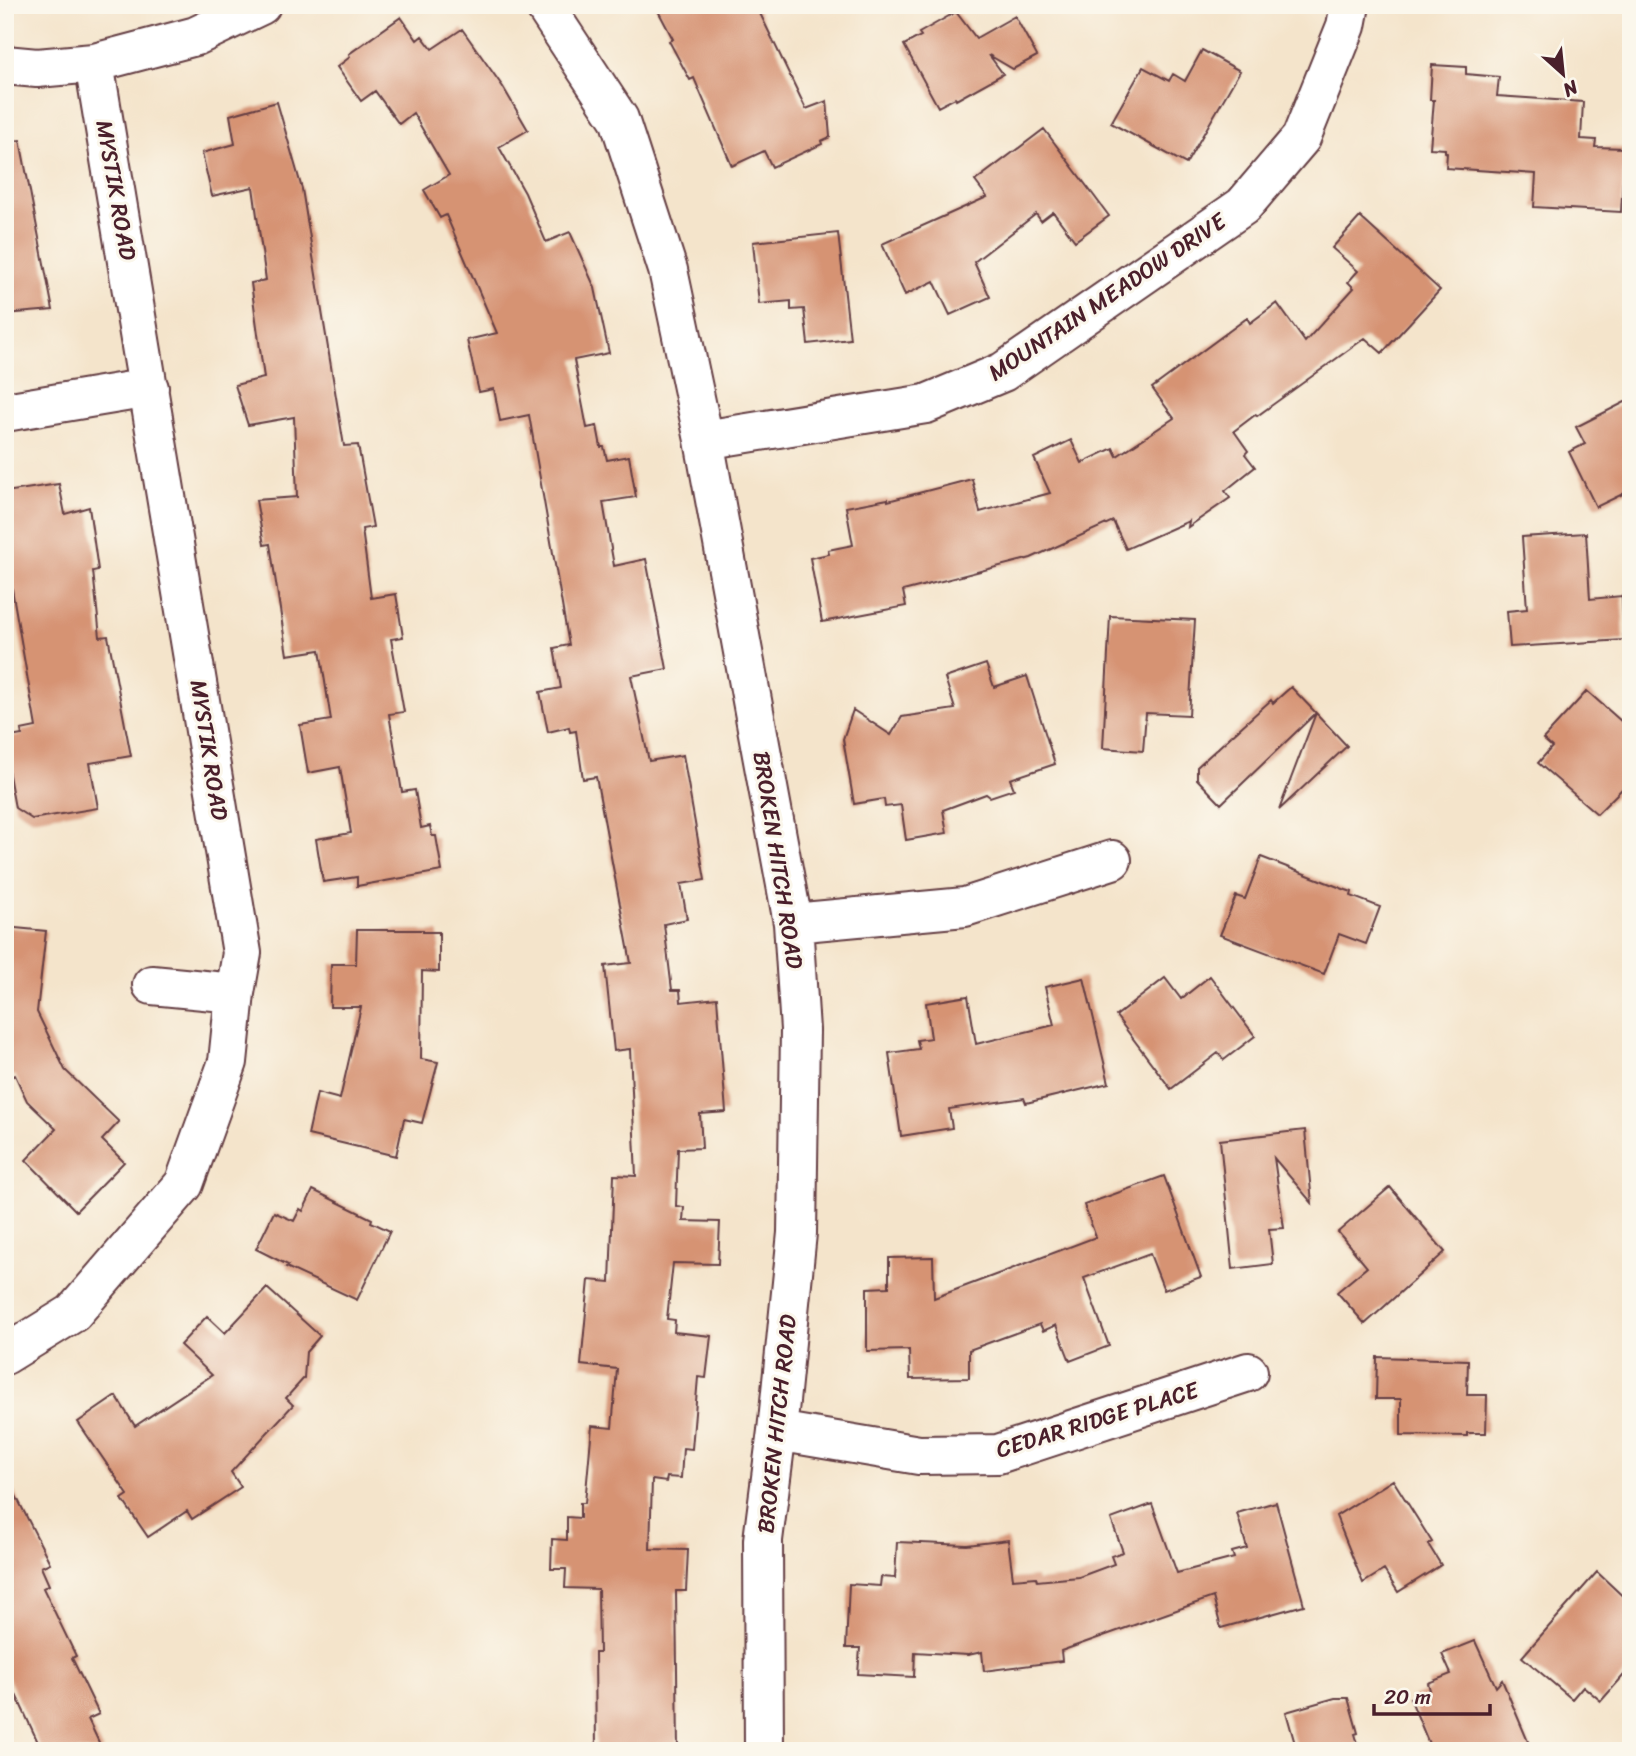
<svg xmlns="http://www.w3.org/2000/svg" width="1636" height="1756" font-family="Sriracha,sans-serif">
<style>
.building{fill:#d69373}
.lines{fill:none;stroke-linecap:round;stroke-linejoin:round}
.street-casing{stroke:#643d43;stroke-width:42}
.street{stroke:#fff;stroke-width:38}
.labels{text-anchor:middle;dominant-baseline:central;stroke-width:6;stroke-linejoin:round;paint-order:stroke}
.street-label{font-size:23px;fill:#4a1f2b;stroke:#fbf7ec}
</style>
<rect width="100%" height="100%" fill="#fbf7ec"/>
<filter id="ink" filterUnits="userSpaceOnUse"><feTurbulence type="fractalNoise" baseFrequency=".0143" numOctaves="2"/><feDisplacementMap in="SourceGraphic" scale="14" xChannelSelector="R" yChannelSelector="G"/><feConvolveMatrix kernelMatrix="1 2 1 2 8 2 1 2 1" color-interpolation-filters="sRGB"/></filter>
<filter id="wash" filterUnits="userSpaceOnUse"><feTurbulence type="fractalNoise" baseFrequency=".00686" numOctaves="4" result="noise"/><feDisplacementMap in="SourceGraphic" scale="28" xChannelSelector="R" yChannelSelector="G"/><feGaussianBlur stdDeviation="1.57" result="paint"/><feColorMatrix in="noise" values="0 0 0 0 0 0 0 0 0 0 0 0 0 0 0 0 0 1.4 0 .05"/><feComposite in="paint" operator="in"/></filter>
<g filter="url(#wash)">
<rect width="100%" height="100%" fill="#f4e4cb"/>
<g id="blocks">
<path class="building" d="M 655,5 L 756,5 L 806,109 L 827,101 L 830,137 L 821,141 L 822,144 L 772,167 L 764,151 L 732,166 L 694,78 L 690,80 L 669,41 L 673,39 Z
M 956,12 L 976,38 L 1015,16 L 1037,56 L 1013,69 L 989,55 L 1003,74 L 956,100 L 955,98 L 938,107 L 904,45 L 921,36 L 919,33 Z
M 401,17 L 417,40 L 422,36 L 432,49 L 462,29 L 503,87 L 528,130 L 499,147 L 525,193 L 546,242 L 570,232 L 595,288 L 609,353 L 574,360 L 587,428 L 597,426 L 601,447 L 604,447 L 607,460 L 629,456 L 636,497 L 603,502 L 614,566 L 646,559 L 667,669 L 631,676 L 649,761 L 683,755 L 705,880 L 681,884 L 687,919 L 664,924 L 672,990 L 680,990 L 681,1002 L 717,998 L 726,1112 L 700,1114 L 702,1148 L 678,1149 L 676,1206 L 684,1207 L 683,1221 L 720,1222 L 718,1264 L 673,1263 L 667,1319 L 675,1320 L 674,1332 L 711,1336 L 706,1378 L 698,1377 L 692,1449 L 683,1448 L 681,1478 L 667,1477 L 666,1482 L 652,1480 L 650,1549 L 688,1550 L 686,1591 L 676,1591 L 678,1751 L 596,1751 L 595,1653 L 599,1653 L 598,1589 L 565,1588 L 566,1569 L 551,1569 L 552,1539 L 567,1540 L 567,1517 L 580,1518 L 580,1503 L 585,1503 L 592,1426 L 612,1428 L 617,1369 L 581,1365 L 589,1280 L 610,1282 L 614,1175 L 636,1176 L 630,1049 L 614,1051 L 605,966 L 631,963 L 596,777 L 583,779 L 576,731 L 570,732 L 569,727 L 548,732 L 540,692 L 561,688 L 554,648 L 569,645 L 529,415 L 500,421 L 494,389 L 479,392 L 467,340 L 497,333 L 446,215 L 440,218 L 424,190 L 449,175 L 413,113 L 399,124 L 375,91 L 361,101 L 337,67 L 350,57 L 349,54 Z
M 1202,50 L 1240,71 L 1186,164 L 1111,123 L 1143,67 L 1169,81 L 1173,74 L 1185,81 Z
M 1432,65 L 1466,67 L 1466,74 L 1499,77 L 1497,96 L 1583,102 L 1581,139 L 1596,140 L 1595,147 L 1625,148 L 1621,212 L 1534,207 L 1536,174 L 1446,168 L 1447,153 L 1445,152 L 1445,149 L 1430,148 L 1434,100 L 1430,100 Z
M 277,102 L 302,189 L 344,446 L 358,445 L 373,527 L 362,529 L 371,598 L 396,594 L 403,637 L 391,639 L 404,712 L 389,714 L 402,792 L 415,790 L 421,828 L 430,826 L 432,836 L 436,836 L 442,871 L 357,886 L 357,877 L 323,882 L 316,839 L 351,833 L 340,767 L 308,773 L 300,725 L 331,720 L 320,650 L 287,655 L 270,544 L 264,545 L 256,500 L 297,497 L 294,417 L 248,425 L 235,385 L 264,378 L 251,283 L 266,280 L 253,187 L 212,196 L 202,153 L 235,144 L 230,115 Z
M 1044,129 L 1109,216 L 1075,241 L 1053,212 L 1041,221 L 1036,214 L 974,262 L 990,297 L 950,315 L 934,281 L 905,295 L 882,244 L 987,197 L 975,181 Z
M 20,140 L 53,310 L 5,314 L 5,142 Z
M 1360,217 L 1440,290 L 1382,353 L 1365,338 L 1257,416 L 1255,415 L 1234,431 L 1248,451 L 1245,454 L 1255,467 L 1225,491 L 1230,498 L 1188,527 L 1189,521 L 1126,549 L 1113,521 L 1031,558 L 903,591 L 906,606 L 822,622 L 810,558 L 829,554 L 828,550 L 853,545 L 846,507 L 888,499 L 888,501 L 972,479 L 980,512 L 1050,493 L 1034,458 L 1071,440 L 1082,463 L 1113,448 L 1117,456 L 1174,418 L 1152,388 L 1247,318 L 1250,323 L 1277,303 L 1305,342 L 1354,288 L 1348,282 L 1358,271 L 1332,248 Z
M 838,233 L 850,339 L 808,344 L 804,309 L 791,310 L 791,301 L 759,304 L 753,242 Z
M 1631,399 L 1631,490 L 1596,507 L 1569,452 L 1585,444 L 1576,427 Z
M 59,484 L 65,514 L 89,507 L 98,570 L 93,571 L 100,637 L 108,636 L 131,756 L 90,763 L 98,808 L 32,819 L 15,808 L 5,753 L 5,738 L 22,735 L 21,730 L 36,727 L 8,566 L 5,566 L 5,492 Z
M 1586,533 L 1590,599 L 1622,596 L 1624,640 L 1510,647 L 1507,611 L 1527,609 L 1522,537 Z
M 1110,616 L 1195,620 L 1189,715 L 1146,713 L 1143,751 L 1103,748 Z
M 986,664 L 994,687 L 1027,676 L 1055,764 L 1010,779 L 1014,789 L 990,797 L 986,794 L 943,810 L 947,833 L 906,840 L 901,805 L 885,807 L 884,799 L 854,804 L 843,739 L 853,710 L 891,735 L 902,717 L 955,709 L 945,678 Z
M 1291,687 L 1316,713 L 1221,804 L 1197,779 L 1197,767 L 1271,700 L 1273,703 Z
M 1587,691 L 1631,730 L 1631,780 L 1597,814 L 1538,763 L 1552,747 L 1543,739 Z
M 1316,713 L 1347,746 L 1279,810 Z
M 1261,857 L 1346,890 L 1352,892 L 1351,896 L 1380,907 L 1366,944 L 1339,934 L 1324,974 L 1220,935 L 1236,896 L 1245,899 Z
M 5,927 L 46,931 L 37,1012 L 65,1070 L 119,1122 L 102,1140 L 124,1162 L 76,1211 L 26,1160 L 56,1129 L 27,1101 L 15,1075 L 5,1080 Z
M 357,930 L 423,930 L 423,932 L 439,932 L 439,972 L 422,971 L 421,1059 L 438,1062 L 422,1123 L 404,1119 L 396,1156 L 308,1135 L 317,1093 L 340,1099 L 361,1007 L 330,1007 L 331,964 L 356,964 Z
M 1210,976 L 1255,1036 L 1224,1060 L 1218,1053 L 1171,1089 L 1116,1016 L 1165,978 L 1181,999 Z
M 1084,978 L 1109,1083 L 1026,1103 L 1024,1098 L 949,1109 L 952,1128 L 901,1136 L 889,1053 L 919,1049 L 917,1040 L 931,1038 L 926,1003 L 968,996 L 976,1044 L 1054,1025 L 1045,987 Z
M 1305,1130 L 1312,1203 L 1274,1158 L 1284,1228 L 1269,1229 L 1273,1264 L 1233,1269 L 1220,1140 Z
M 1164,1176 L 1201,1277 L 1164,1290 L 1150,1254 L 1084,1278 L 1109,1346 L 1070,1361 L 1056,1325 L 1043,1331 L 1040,1324 L 969,1350 L 969,1378 L 910,1379 L 909,1350 L 867,1351 L 867,1288 L 889,1287 L 889,1258 L 933,1257 L 934,1298 L 1096,1237 L 1084,1205 Z
M 1390,1187 L 1445,1252 L 1365,1324 L 1337,1292 L 1367,1267 L 1338,1232 Z
M 313,1190 L 372,1219 L 371,1222 L 390,1231 L 357,1300 L 286,1267 L 288,1265 L 256,1249 L 274,1212 L 294,1221 L 300,1209 L 303,1211 Z
M 267,1288 L 320,1336 L 306,1352 L 304,1378 L 286,1398 L 293,1405 L 231,1472 L 241,1487 L 192,1519 L 187,1511 L 148,1537 L 122,1499 L 128,1495 L 78,1422 L 116,1396 L 135,1426 L 212,1375 L 180,1345 L 207,1316 L 225,1333 Z
M 1377,1357 L 1468,1360 L 1467,1395 L 1487,1395 L 1486,1433 L 1467,1433 L 1467,1436 L 1401,1435 L 1401,1399 L 1376,1399 Z
M 5,1474 L 50,1563 L 41,1567 L 49,1585 L 43,1588 L 76,1656 L 72,1658 L 99,1714 L 88,1719 L 103,1751 L 42,1751 L 5,1671 Z
M 1393,1480 L 1432,1542 L 1428,1544 L 1441,1565 L 1398,1592 L 1384,1570 L 1363,1583 L 1336,1516 Z
M 1276,1502 L 1304,1605 L 1221,1628 L 1213,1597 L 1061,1651 L 1062,1661 L 984,1671 L 982,1652 L 968,1655 L 915,1652 L 914,1677 L 858,1674 L 860,1648 L 846,1648 L 849,1584 L 880,1586 L 881,1577 L 895,1578 L 897,1542 L 967,1545 L 1008,1540 L 1013,1579 L 1036,1577 L 1037,1581 L 1079,1577 L 1114,1564 L 1111,1556 L 1123,1552 L 1111,1519 L 1152,1504 L 1177,1573 L 1234,1558 L 1232,1552 L 1247,1548 L 1237,1513 Z
M 1597,1572 L 1631,1604 L 1631,1667 L 1601,1701 L 1583,1686 L 1572,1699 L 1522,1657 Z
M 1475,1641 L 1496,1687 L 1502,1680 L 1532,1751 L 1432,1751 L 1410,1698 L 1430,1690 L 1428,1683 L 1451,1674 L 1442,1654 Z
M 1335,1698 L 1348,1698 L 1358,1733 L 1355,1734 L 1360,1751 L 1297,1751 L 1286,1712 Z"/>
</g>
</g>
<g filter="url(#ink)">
<use href="#blocks" fill-opacity="0" stroke="#643d43" stroke-width="2"/>
<g class="lines">
<g class="street-casing">
<path id="street" d="M 544,5 L 619,119 L 668,270 L 704,440 L 793,923 L 800,1030 L 797,1233 L 777,1431 L 763,1540 L 764,1751
M 5,65 L 37,68 L 94,63 L 196,36 L 261,5
M 5,412 L 149,388
M 704,440 L 926,404 L 1003,372 L 1243,206 L 1301,138 L 1346,26 L 1350,5
M 793,923 L 965,907 L 1112,860
M 152,985 L 235,993
M 5,1355 L 73,1313 L 184,1184 L 228,1062 L 235,993 L 242,953 L 94,63
M 777,1431 L 919,1455 L 998,1454 L 1248,1372"/>
</g>
<use href="#street" class="street"/>
</g>
</g>
<g class="labels">
<g class="street-label">
<text transform="translate(116 190) rotate(80)">MYSTIK ROAD</text>
<text transform="translate(1107 297) rotate(-34)">MOUNTAIN MEADOW DRIVE</text>
<text transform="translate(209 750) rotate(81)">MYSTIK ROAD</text>
<text transform="translate(778 860) rotate(81)">BROKEN HITCH ROAD</text>
<text transform="translate(1097 1420) rotate(-17)">CEDAR RIDGE PLACE</text>
<text transform="translate(777 1424) rotate(-84)">BROKEN HITCH ROAD</text>
</g>
</g>
<rect width="1636" height="1756" fill="none" stroke="#fbf7ec" stroke-width="28"/>
<g transform="translate(1563 74) rotate(153)" stroke="#fbf7ec" stroke-width="5" paint-order="stroke">
<path d="M0-5L12 26L0 18L-12 26Z" fill="#4a1f2b"/>
<text y="-10" font-size="19" font-weight="bold" text-anchor="middle" fill="#4a1f2b">N</text>
</g>
<path d="M1374 1704v10h116v-10" fill="none" stroke="#4a1f2b" stroke-width="3.5"/>
<text x="1384" y="1704" font-size="21" fill="#4a1f2b" stroke="#fbf7ec" stroke-width="5" paint-order="stroke">20 m</text>
</svg>
